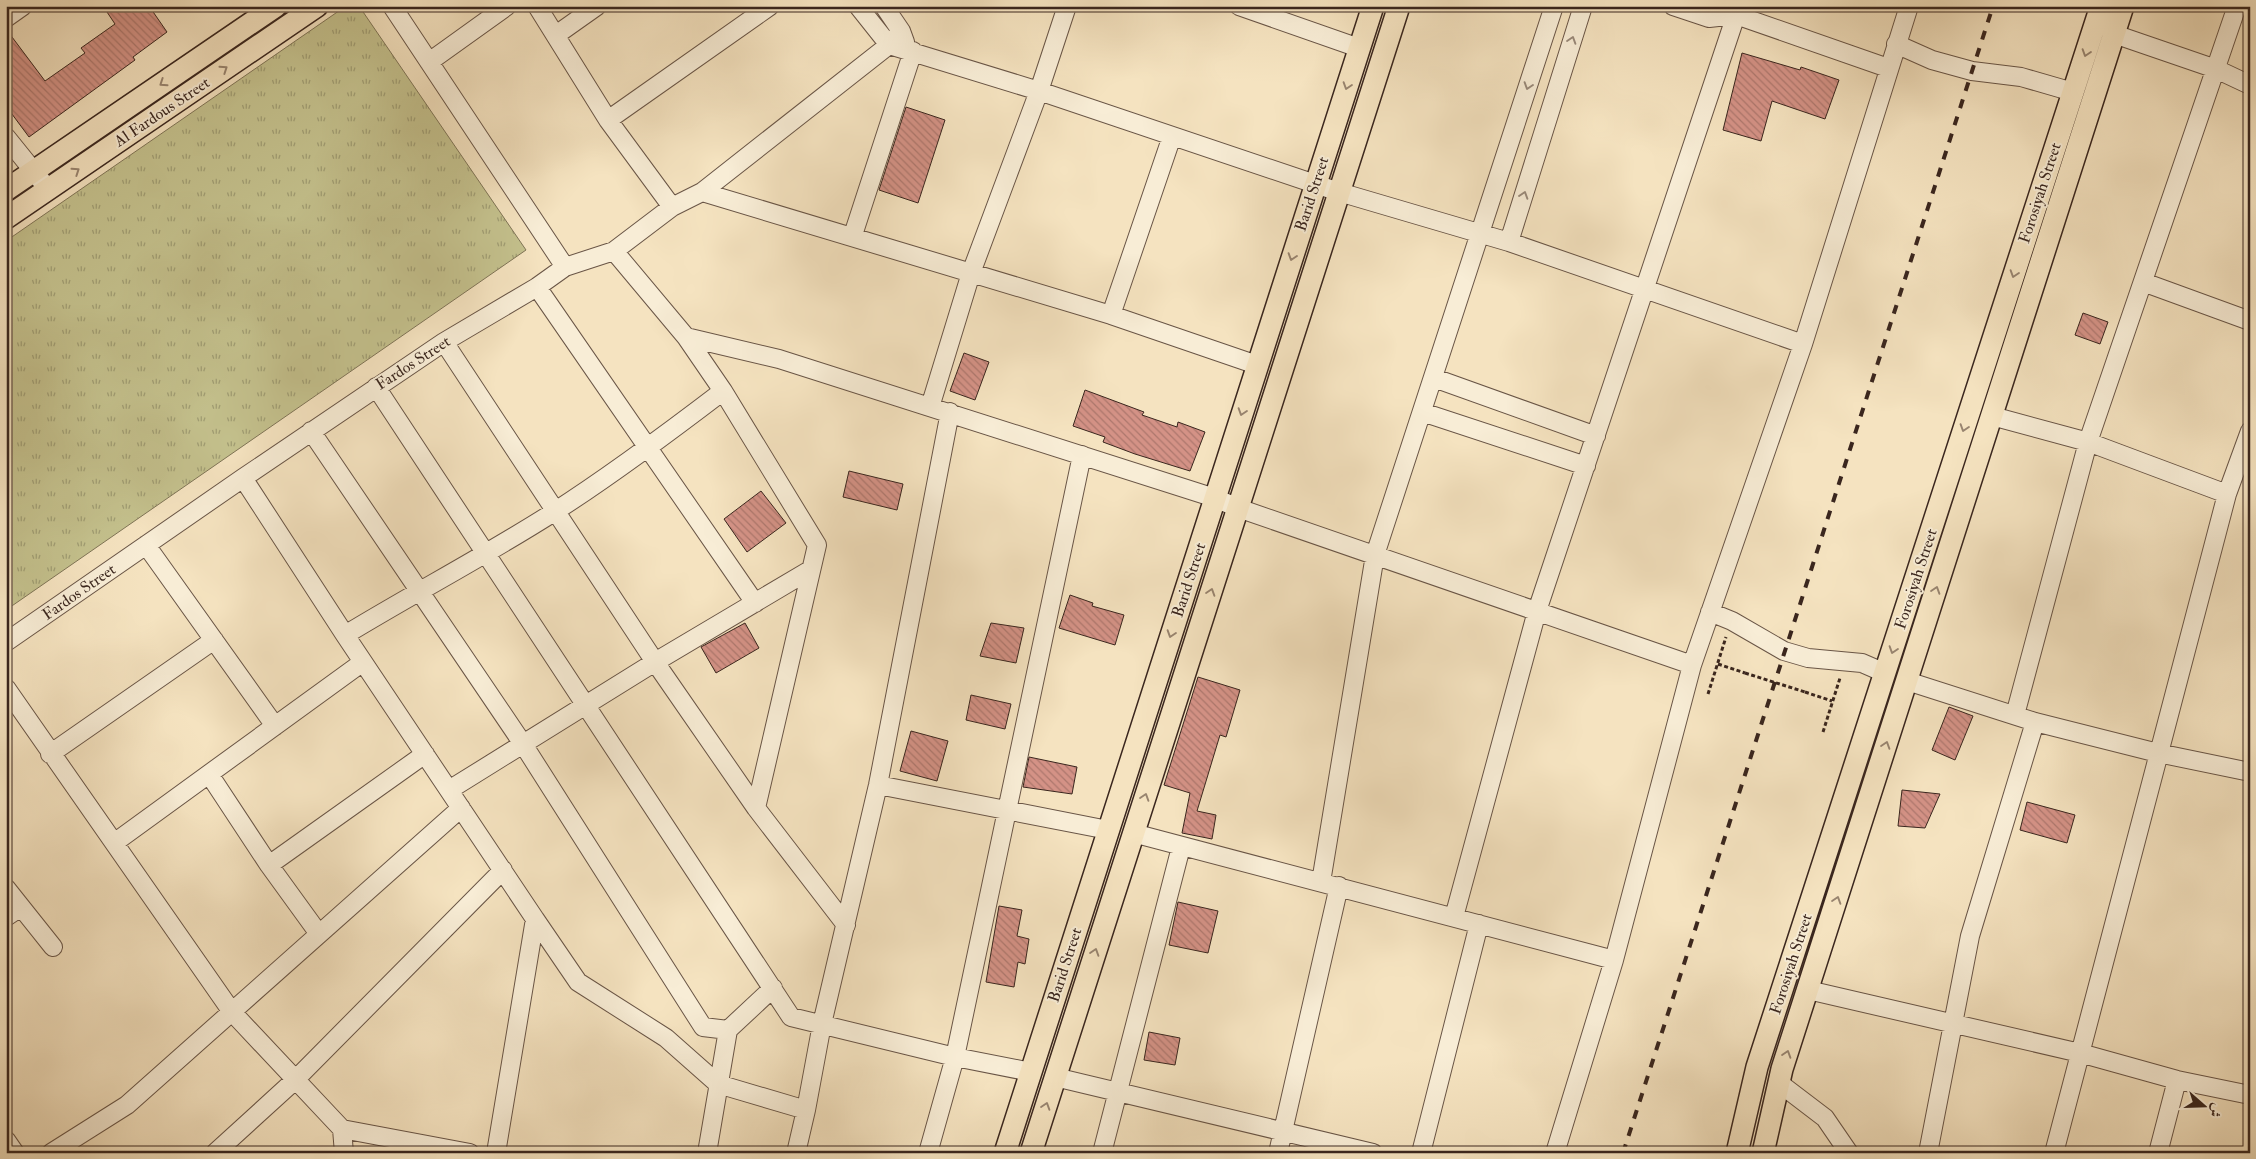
<svg xmlns="http://www.w3.org/2000/svg" width="2256" height="1159" font-family="'IM FELL Double Pica',Amiri,serif">
<style>
.park{fill:url(#park-tufts);stroke:#7f7456}
.building{fill:url(#building-back-hatch);stroke:#3a261e}
.lines{fill:none;stroke-linecap:round;stroke-linejoin:round}
.minor-casing{stroke:#695546;stroke-width:20}
.major-casing{stroke:#3a261e;stroke-width:24}
.path{stroke:#3a261e;stroke-width:3;stroke-dasharray:4 2.5;stroke-linecap:butt}
.minor{stroke:#f8edd6;stroke-width:18}
.major{stroke:#f5e3c0;stroke-width:21}
.rail{stroke:#3a261e;stroke-width:4;stroke-dasharray:9 9;stroke-linecap:butt}
.path-bridge{stroke:#3a261e;stroke-width:3;stroke-dasharray:4 2.5;stroke-linecap:butt}
.oneway{stroke:#998a7a}
.oneway2{stroke:#98846f}
.labels{text-anchor:middle;dominant-baseline:central;stroke-width:4;stroke-linejoin:round;paint-order:stroke}
.street-label{font-size:16px;fill:#3a261e;stroke:#f8edd6}
</style>
<defs>
<pattern id="park-tufts" width="24" height="20" patternUnits="userSpaceOnUse" patternTransform="scale(1.25)"><rect width="24" height="20" fill="#c4c18d"/><path d="M3 7l-1-3M5 7V3M7 7l1-3M15 17l-1-3M17 17v-4M19 17l1-3" fill="none" stroke="#a09d73"/></pattern>
<pattern id="building-back-hatch" width="6" height="6" patternUnits="userSpaceOnUse" patternTransform="scale(1.25)"><rect width="6" height="6" fill="#d49286"/><path d="M-1 5l2 2M0 0l6 6M5-1l2 2" fill="none" stroke="#ad776d"/></pattern>
</defs>
<rect width="100%" height="100%" fill="#f5e3c0"/>
<filter id="stains"><feTurbulence type="fractalNoise" baseFrequency=".004" numOctaves="4"/><feColorMatrix values="0 0 0 0 .2 0 0 0 0 .09 0 0 0 0 .02 0 0 0 .5 -.17"/></filter>
<radialGradient id="worn" r=".72"><stop offset=".6" stop-color="#630" stop-opacity="0"/><stop offset="1" stop-color="#630" stop-opacity=".3"/></radialGradient>
<path class="park" d="M 346,6 L 359,6 L 526,250 L 6,610 L 6,241 Z"/>
<path class="building" d="M 103,6 L 149,6 L 167,32 L 133,57 L 135,60 L 29,137 L 6,106 L 6,29 L 45,81 L 85,53 L 81,48 L 115,24 Z
M 1742,53 L 1800,70 L 1801,67 L 1839,80 L 1825,119 L 1772,101 L 1761,141 L 1723,130 Z
M 906,107 L 945,120 L 918,203 L 879,190 Z
M 2083,313 L 2108,322 L 2100,344 L 2075,335 Z
M 964,353 L 989,362 L 975,400 L 950,391 Z
M 1085,390 L 1144,412 L 1142,415 L 1177,427 L 1178,422 L 1205,432 L 1190,471 L 1135,454 L 1103,442 L 1105,437 L 1073,426 Z
M 849,471 L 903,484 L 897,510 L 843,497 Z
M 761,491 L 786,523 L 747,552 L 724,519 Z
M 1070,595 L 1093,603 L 1092,606 L 1124,615 L 1115,645 L 1059,628 Z
M 745,623 L 759,648 L 716,673 L 701,647 Z
M 991,623 L 1024,628 L 1016,663 L 980,656 Z
M 1198,677 L 1240,690 L 1226,737 L 1220,735 L 1197,811 L 1216,815 L 1212,839 L 1182,833 L 1190,793 L 1164,785 Z
M 971,695 L 1011,704 L 1005,729 L 966,720 Z
M 1949,707 L 1973,716 L 1955,760 L 1932,750 Z
M 911,731 L 948,741 L 937,781 L 900,771 Z
M 1029,757 L 1077,767 L 1072,794 L 1023,787 Z
M 1902,790 L 1940,794 L 1925,828 L 1898,826 Z
M 2027,802 L 2075,815 L 2067,843 L 2020,830 Z
M 1178,902 L 1218,911 L 1208,953 L 1169,945 Z
M 999,906 L 1022,910 L 1017,936 L 1029,939 L 1025,964 L 1018,962 L 1014,987 L 986,982 Z
M 1149,1032 L 1180,1038 L 1175,1065 L 1144,1060 Z"/>
<g class="lines">
<g class="minor-casing">
<path id="minor" d="M 392,6 L 565,267
M 537,6 L 608,120 L 672,207
M 858,6 L 889,45 L 1039,91 L 1339,192 L 1509,242 L 1803,344
M 884,6 L 901,31 L 905,42
M 1239,6 L 1359,48
M 1673,6 L 1709,18 L 1736,15 L 1888,68
M 6,18 L 23,6
M 2114,34 L 2216,69 L 2250,85
M 556,35 L 597,6
M 1896,44 L 1932,60 L 1972,71 L 2021,77 L 2073,92
M 429,62 L 507,6
M 608,120 L 770,6
M 6,137 L 48,189
M 702,192 L 1111,315 L 1257,365
M 853,235 L 913,51
M 1509,242 L 1583,6
M 614,251 L 686,337 L 723,391 L 817,545 L 756,808
M 2143,282 L 2250,321
M 537,287 L 755,603
M 1111,315 L 1172,136
M 686,337 L 779,359 L 1215,498 L 1238,508 L 1692,665
M 444,342 L 655,662 L 756,808 L 846,925
M 1434,378 L 1596,436
M 376,387 L 791,1017 L 955,1057 L 1031,1072
M 930,407 L 971,273 L 1039,91 L 1067,6
M 1422,412 L 1586,466
M 1992,416 L 2088,442 L 2227,494
M 311,431 L 523,744 L 703,1027 L 728,1030
M 243,478 L 345,635 L 535,919 L 496,1153
M 146,545 L 275,726
M 1710,612 L 1732,621 L 1784,651 L 1808,658 L 1862,663 L 1885,673
M 345,635 C 414,593 485,556 554,512 C 612,475 668,433 723,391
M 6,642 L 243,478 L 444,342 L 537,287 L 565,267 L 614,251 L 672,207 L 702,192 L 889,45 L 901,31
M 1907,681 L 2035,722 L 2158,753 L 2250,772
M 6,688 L 232,1012 L 342,1129 L 344,1153
M 2015,715 L 2088,442 L 2237,6
M 50,754 L 214,640
M 209,774 L 269,865 L 319,934
M 878,785 L 1108,830
M 449,790 L 655,662 L 810,570
M 1133,833 L 1614,960
M 114,843 L 363,662
M 269,865 L 425,754
M 1321,882 L 1375,555 L 1554,6
M 6,888 L 53,947
M 6,917 L 21,907
M 1454,917 L 1537,611 L 1739,6
M 535,919 L 578,982 L 666,1038 L 718,1084 L 806,1110
M 1808,990 L 2080,1053 L 2177,1080 L 2250,1095
M 1055,1077 L 1373,1153
M 1779,1083 L 1825,1118 L 1849,1153
M 342,1129 L 470,1153
M 6,1140 L 15,1153
M 51,1153 L 127,1105 L 461,808
M 215,1153 L 295,1080 L 503,870
M 707,1153 L 728,1030 L 773,988
M 796,1153 L 806,1110 L 822,1024 L 878,785 L 950,412
M 928,1153 L 955,1057 L 1082,455
M 1102,1153 L 1181,847
M 1278,1153 L 1339,886
M 1421,1153 L 1479,924
M 1555,1153 L 1614,960 L 1692,665 L 1803,344 L 1909,6
M 1928,1153 L 1970,936 L 2035,722
M 2054,1153 L 2227,494 L 2250,431
M 2158,1153 L 2177,1080"/>
</g>
<g class="major-casing">
<path id="major" d="M 6,190 L 276,6
M 6,218 L 317,6
M 1005,1153 L 1373,6
M 1031,1153 L 1399,6
M 1737,1153 L 1757,1067 L 2101,6
M 1763,1153 L 1782,1069 L 2123,6"/>
</g>
<path class="path" d="M 1718,664 L 1745,673
M 1805,692 L 1832,701
M 1708,694 L 1726,637
M 1823,732 L 1840,678"/>
<use href="#minor" class="minor"/>
<use href="#major" class="major"/>
<path class="rail" d="M 1623,1153 L 1993,6"/>
<path class="path-bridge" d="M 1745,673 L 1805,692"/>
</g>
<defs><path id="oneway-chevron" d="M-2-3.5L2.5 0L-2 3.5" fill="none" stroke-width="1.6" stroke-linecap="round" stroke-linejoin="round" transform="scale(1.25)"/></defs>
<g class="oneway">
<use href="#oneway-chevron" transform="translate(1572 40) rotate(-72)"/>
<use href="#oneway-chevron" transform="translate(1528 86) rotate(108)"/>
<use href="#oneway-chevron" transform="translate(1524 195) rotate(-72)"/>
</g>
<g class="oneway2">
<use href="#oneway-chevron" transform="translate(2086 53) rotate(108)"/>
<use href="#oneway-chevron" transform="translate(224 69) rotate(-34)"/>
<use href="#oneway-chevron" transform="translate(163 83) rotate(146)"/>
<use href="#oneway-chevron" transform="translate(1347 86) rotate(108)"/>
<use href="#oneway-chevron" transform="translate(76 171) rotate(-34)"/>
<use href="#oneway-chevron" transform="translate(1292 257) rotate(108)"/>
<use href="#oneway-chevron" transform="translate(2014 274) rotate(108)"/>
<use href="#oneway-chevron" transform="translate(1242 412) rotate(108)"/>
<use href="#oneway-chevron" transform="translate(1964 428) rotate(108)"/>
<use href="#oneway-chevron" transform="translate(1936 590) rotate(-72)"/>
<use href="#oneway-chevron" transform="translate(1211 592) rotate(-72)"/>
<use href="#oneway-chevron" transform="translate(1171 634) rotate(108)"/>
<use href="#oneway-chevron" transform="translate(1893 650) rotate(108)"/>
<use href="#oneway-chevron" transform="translate(1886 745) rotate(-72)"/>
<use href="#oneway-chevron" transform="translate(1145 797) rotate(-72)"/>
<use href="#oneway-chevron" transform="translate(1837 900) rotate(-72)"/>
<use href="#oneway-chevron" transform="translate(1095 952) rotate(-72)"/>
<use href="#oneway-chevron" transform="translate(1787 1054) rotate(-72)"/>
<use href="#oneway-chevron" transform="translate(1046 1106) rotate(-72)"/>
</g>
<g class="labels">
<g class="street-label">
<text transform="translate(162 112) rotate(-34)">Al Fardous Street</text>
<text transform="translate(2040 193) rotate(-72)">Forosiyah Street</text>
<text transform="translate(1312 194) rotate(-72)">Barid Street</text>
<text transform="translate(413 363) rotate(-33)">Fardos Street</text>
<text transform="translate(1916 579) rotate(-72)">Forosiyah Street</text>
<text transform="translate(1189 580) rotate(-72)">Barid Street</text>
<text transform="translate(79 592) rotate(-35)">Fardos Street</text>
<text transform="translate(1791 964) rotate(-72)">Forosiyah Street</text>
<text transform="translate(1065 965) rotate(-72)">Barid Street</text>
</g>
</g>
<rect width="2256" height="1159" fill="none" stroke="#f5e3c0" stroke-width="25"/>
<rect x="8" y="8" width="2241" height="1144" fill="none" stroke="#3a261e" stroke-width="2.5"/>
<rect x="12" y="12" width="2231" height="1134" fill="none" stroke="#3a261e"/>
<g transform="translate(2204 1106) rotate(110)" stroke="#f8edd6" stroke-width="4" paint-order="stroke">
<path d="M0-4L9 19L0 12L-9 19Z" fill="#3a261e"/>
<text y="-8" font-size="14" font-weight="bold" text-anchor="middle" fill="#3a261e">ش</text>
</g>
<rect width="100%" height="100%" filter="url(#stains)"/>
<rect width="100%" height="100%" fill="url(#worn)"/>
</svg>
